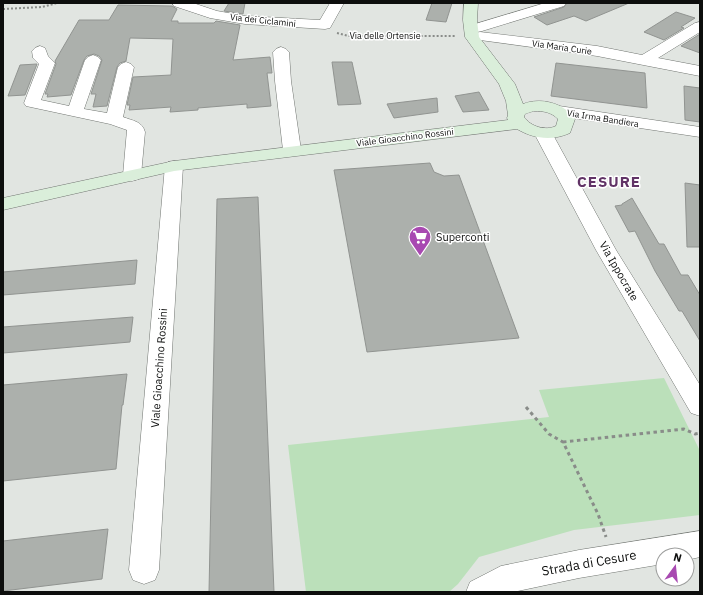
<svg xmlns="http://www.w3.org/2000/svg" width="703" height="595" font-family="'IBM Plex Sans',sans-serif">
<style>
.green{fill:#bbe0ba}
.building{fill:#acb0ac;stroke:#919491}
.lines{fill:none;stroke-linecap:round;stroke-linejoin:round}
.street-casing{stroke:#727672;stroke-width:1}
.secondary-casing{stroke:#727672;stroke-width:1}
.path-far1{stroke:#898c89;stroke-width:2;stroke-dasharray:2 2;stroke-linecap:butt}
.path{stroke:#898c89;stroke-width:3;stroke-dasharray:3.5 3.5;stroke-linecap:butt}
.street{fill:#fff;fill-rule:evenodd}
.secondary{fill:#daeeda;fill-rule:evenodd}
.labels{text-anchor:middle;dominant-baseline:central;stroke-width:3;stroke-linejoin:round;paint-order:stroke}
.far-street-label{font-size:9px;fill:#0d0e0d;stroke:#fff}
.poi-label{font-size:11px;fill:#0d0e0d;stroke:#fff;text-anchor:start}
.street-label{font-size:11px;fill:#0d0e0d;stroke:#fff}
.near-street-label{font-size:13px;fill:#0d0e0d;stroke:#fff}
.district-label{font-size:15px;font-weight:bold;letter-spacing:1px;fill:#613366;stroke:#fff}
</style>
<rect width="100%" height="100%" fill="#e1e5e1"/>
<path class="green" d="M 664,378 L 700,451 L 700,515 L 574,530 L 479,557 L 458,584 L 449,592 L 306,592 L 288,445 L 549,417 L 539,390 Z"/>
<path class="building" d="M 229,3 L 245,3 L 243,14 L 224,11 Z
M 432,3 L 452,3 L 446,22 L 426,20 Z
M 567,3 L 629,3 L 586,21 L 574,16 L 547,25 L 534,17 L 564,7 Z
M 118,5 L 172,6 L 177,9 L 171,21 L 178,21 L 178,23 L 214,23 L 216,21 L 240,25 L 233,60 L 270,57 L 272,73 L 267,73 L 271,106 L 247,108 L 247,104 L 198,108 L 198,110 L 170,112 L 171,107 L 129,110 L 130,105 L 127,105 L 133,77 L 171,75 L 173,39 L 130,38 L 126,61 L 120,63 L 117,67 L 107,106 L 93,107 L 96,94 L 91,94 L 102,60 L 99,56 L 94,54 L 87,56 L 84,60 L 71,95 L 47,97 L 48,94 L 45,94 L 56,64 L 55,61 L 79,20 L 109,20 Z
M 676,12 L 695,18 L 681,27 L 684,28 L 664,40 L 644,32 Z
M 700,34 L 700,53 L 681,46 Z
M 332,62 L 352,62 L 361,104 L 338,105 Z
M 556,63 L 645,73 L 647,108 L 551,96 Z
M 37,64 L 25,95 L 8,96 L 20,65 Z
M 684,86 L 700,88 L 700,122 L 685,120 Z
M 479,92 L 489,110 L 463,112 L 455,96 Z
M 437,98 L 438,112 L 394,118 L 387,104 Z
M 430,163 L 434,172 L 444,176 L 459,175 L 519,338 L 367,352 L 334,170 Z
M 685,183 L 700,185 L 700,247 L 687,247 Z
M 258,197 L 274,592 L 209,592 L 217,199 Z
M 632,198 L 659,244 L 664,244 L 681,275 L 688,275 L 700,295 L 700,341 L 682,311 L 679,311 L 655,271 L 635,231 L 629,232 L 615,206 L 622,205 L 622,204 Z
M 137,260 L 135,284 L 3,295 L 3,272 Z
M 133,317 L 130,342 L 3,353 L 3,327 Z
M 127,374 L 123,405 L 122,405 L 116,469 L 3,481 L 3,385 Z
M 108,529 L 102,579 L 3,591 L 3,541 Z"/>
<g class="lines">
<g class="street-casing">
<path id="street" d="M 172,3 L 193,3 L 217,11 L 245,16 L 320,20 L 330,3 L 344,3 L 330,28 L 325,29 L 245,24 L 210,18 L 174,6 Z
M 545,3 L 566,3 L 564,6 L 482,31 L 477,32 L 472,31 L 470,28 L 472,25 Z
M 700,22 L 700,32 L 658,58 L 700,66 L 700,76 L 597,56 L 480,40 L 475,39 L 473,36 L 475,33 L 480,32 L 597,46 L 642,55 L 695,23 Z
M 40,46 L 45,48 L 48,56 L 55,63 L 41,100 L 69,106 L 85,60 L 88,57 L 93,55 L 98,57 L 101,60 L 84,109 L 107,113 L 118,67 L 121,64 L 126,62 L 131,64 L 134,67 L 123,117 C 133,121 142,121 145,132 L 141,175 L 139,179 L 132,181 L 125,179 L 123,175 L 127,130 L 110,124 L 26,106 L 24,103 L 39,64 L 33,58 L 32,51 L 35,48 Z
M 281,47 L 286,49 L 289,52 L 291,81 L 301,150 L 298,154 L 292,155 L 286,154 L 283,150 L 275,81 L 273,52 L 276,49 Z
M 559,106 L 700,127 L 700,137 L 553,115 L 551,111 L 553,107 Z
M 543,128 L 549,129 L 552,133 L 616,250 L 700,385 L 700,416 L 691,413 L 596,250 L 534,133 L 537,129 Z
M 174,161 L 180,162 L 183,166 L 159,570 L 155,580 L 144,584 L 133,580 L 129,570 L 165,166 L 168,162 Z
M 700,531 L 700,557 L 687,560 L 687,555 L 663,555 L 663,564 L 579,578 L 513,592 L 466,592 L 470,582 L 501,566 L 579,550 Z"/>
</g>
<g class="secondary-casing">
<path id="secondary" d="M 464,3 L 478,3 L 477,20 L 479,37 L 515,84 L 523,104 C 541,97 564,103 575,119 L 570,133 C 552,141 534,139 517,129 L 174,171 L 3,210 L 3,198 L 174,161 L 508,120 L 507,118 L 508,115 L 506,101 L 499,84 L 465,37 L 463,20 ZM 534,111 C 544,111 551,112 558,119 L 556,126 C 546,131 531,127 524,117 L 525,114 Z"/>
</g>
<path class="path-far1" d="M 3,9 L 42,7 L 57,3
M 337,33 L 349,36 L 456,36"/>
<path class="path" d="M 526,407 L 549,434 L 563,442 L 598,514 L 606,537
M 563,442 L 684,429 L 695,434 L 700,433"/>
<use href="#street" class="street"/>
<use href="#secondary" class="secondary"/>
</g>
<defs>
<g id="supermarket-pin" transform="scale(1.15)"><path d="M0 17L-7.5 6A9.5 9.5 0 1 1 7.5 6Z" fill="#a849b1" stroke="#fff"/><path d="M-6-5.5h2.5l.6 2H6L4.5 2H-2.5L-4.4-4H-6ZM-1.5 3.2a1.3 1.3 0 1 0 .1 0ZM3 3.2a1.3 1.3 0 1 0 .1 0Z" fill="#fff"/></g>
</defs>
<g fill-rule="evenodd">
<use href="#supermarket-pin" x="420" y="237"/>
</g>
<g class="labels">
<g class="far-street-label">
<text transform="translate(263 20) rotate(6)">Via dei Ciclamini</text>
<text x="385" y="35">Via delle Ortensie</text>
<text transform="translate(562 47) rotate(8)">Via Maria Curie</text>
<text transform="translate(603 118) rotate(9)">Via Irma Bandiera</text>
<text transform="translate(405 137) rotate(-7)">Viale Gioacchino Rossini</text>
</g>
<g class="poi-label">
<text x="436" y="237">Superconti</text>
</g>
<g class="street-label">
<text transform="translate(619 271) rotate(60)">Via Ippocrate</text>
<text transform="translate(159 368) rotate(-86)">Viale Gioacchino Rossini</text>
</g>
<g class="near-street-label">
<text transform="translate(589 563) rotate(-10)">Strada di Cesure</text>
</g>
<g class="district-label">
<text x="609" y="181">CESURE</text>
</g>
</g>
<rect width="703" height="595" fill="none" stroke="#0d0e0d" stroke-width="8"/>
<g transform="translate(675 567) rotate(15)"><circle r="19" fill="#ffffff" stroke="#9e9f9e"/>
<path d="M0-3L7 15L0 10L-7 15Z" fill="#a849b1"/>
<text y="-6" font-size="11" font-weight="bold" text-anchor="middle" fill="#0d0e0d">N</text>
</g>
</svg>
